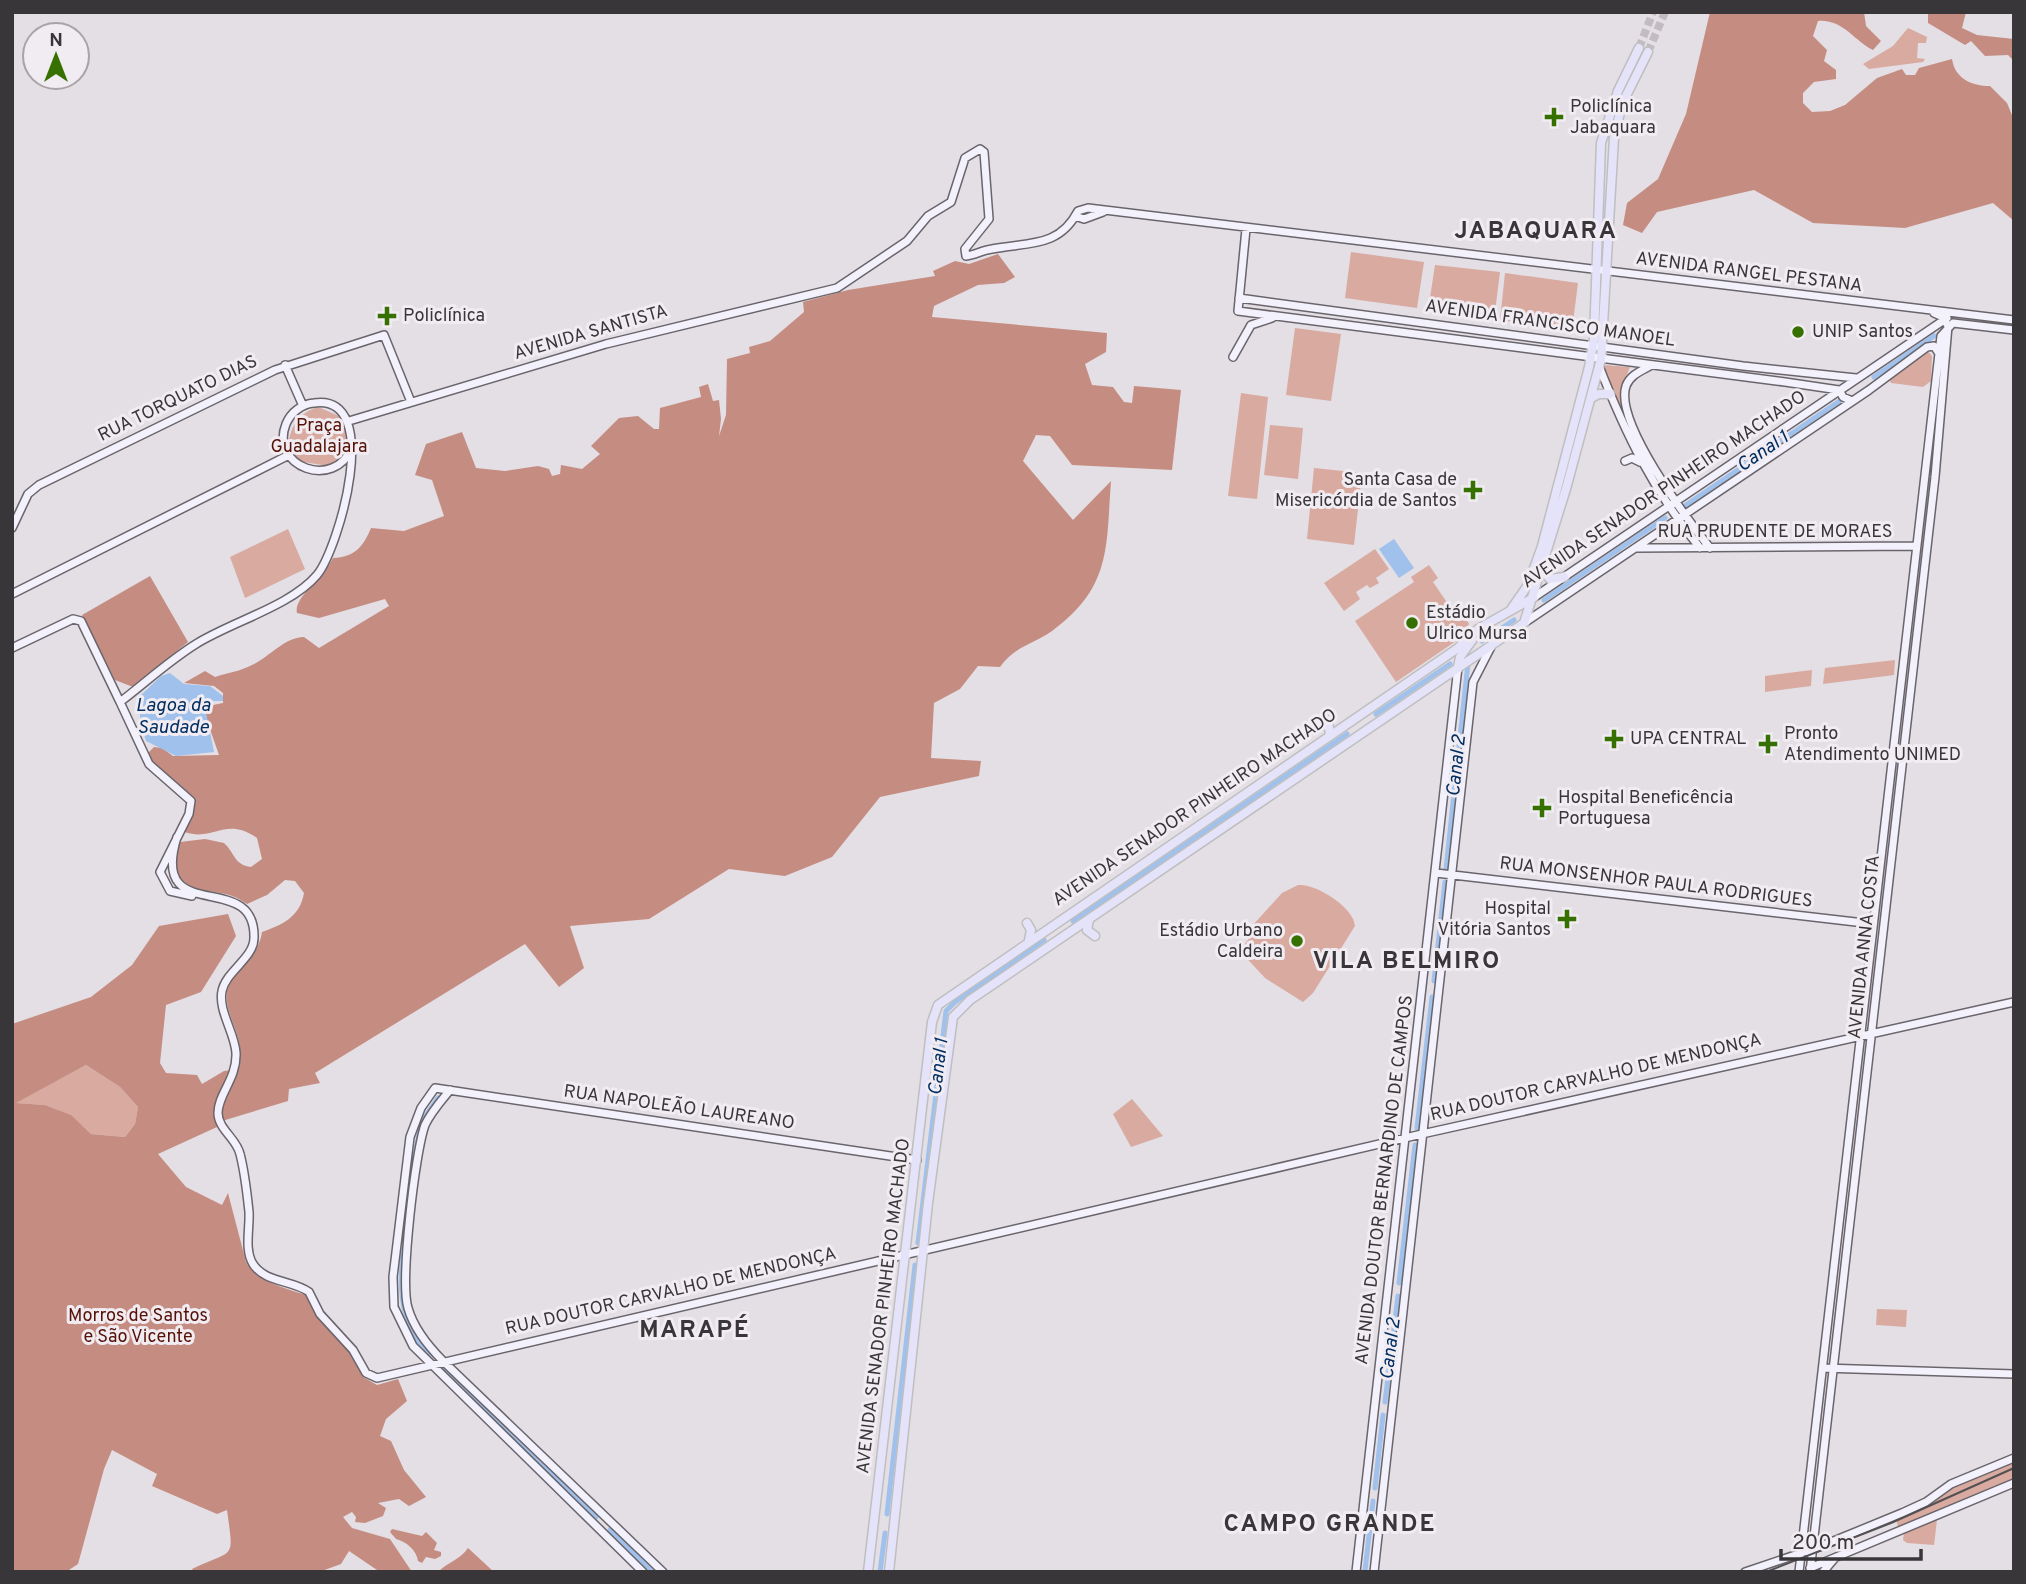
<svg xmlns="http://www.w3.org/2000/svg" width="2026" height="1584" font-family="Overpass,sans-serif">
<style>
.green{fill:#d9aaa0}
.forest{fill:#c58d81;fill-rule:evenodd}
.water{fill:#9fc1ec}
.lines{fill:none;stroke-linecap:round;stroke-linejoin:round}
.canal{stroke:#9fc1ec;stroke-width:5}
.primary-tunnel{stroke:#c2bcc2;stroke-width:8;stroke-dasharray:8 4;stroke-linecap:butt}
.secondary-casing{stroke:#6a656b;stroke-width:10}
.primary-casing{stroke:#bfbfbf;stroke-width:11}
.secondary{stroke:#f2f1fc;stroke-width:7}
.primary{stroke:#e5e3fa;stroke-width:8}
.tram{stroke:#545154;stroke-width:2}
.poi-dot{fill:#367000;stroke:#f1ebf2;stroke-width:2.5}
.labels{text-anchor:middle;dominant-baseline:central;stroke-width:6;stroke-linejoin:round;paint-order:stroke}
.poi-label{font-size:18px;fill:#383638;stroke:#f1ebf2;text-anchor:start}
.street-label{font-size:18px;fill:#383638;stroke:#f1ebf2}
.park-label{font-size:18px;fill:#561206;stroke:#f1ebf2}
.water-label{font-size:19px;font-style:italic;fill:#002e60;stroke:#f1ebf2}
.district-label{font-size:24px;font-weight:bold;letter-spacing:2px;fill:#383638;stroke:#f1ebf2}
</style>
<rect width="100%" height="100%" fill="#e4dee5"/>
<path class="green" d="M 1908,28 L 1927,37 L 1926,43 L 1918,43 L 1917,58 L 1925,59 L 1923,62 L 1869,69 L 1863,64 L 1893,46 Z
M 1351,252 L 1424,262 L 1417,308 L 1345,298 Z
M 1435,265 L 1500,272 L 1494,320 L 1428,311 Z
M 1505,273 L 1578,283 L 1572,330 L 1500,320 Z
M 1295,328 L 1341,334 L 1331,401 L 1286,395 Z
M 1927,350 L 1932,356 L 1931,381 L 1923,387 L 1891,383 L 1889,379 Z
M 1604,365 L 1630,367 L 1620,392 L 1636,438 L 1631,438 L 1602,368 Z
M 1241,393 L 1268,397 L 1257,499 L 1228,496 Z
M 318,407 L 339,416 L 351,444 L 346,458 L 328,466 L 298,461 L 288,449 C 289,428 298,413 318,407 Z
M 1270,425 L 1303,428 L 1298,479 L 1264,475 Z
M 1314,468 L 1362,473 L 1354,545 L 1307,539 Z
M 288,529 L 305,569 L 245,598 L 230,557 Z
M 1375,549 L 1389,569 L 1376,578 L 1379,583 L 1370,588 L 1367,585 L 1356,592 L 1360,599 L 1344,611 L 1324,583 Z
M 1429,565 L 1438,578 L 1433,582 L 1457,617 L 1463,614 L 1469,624 L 1456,641 L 1396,682 L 1355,621 L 1414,582 L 1411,577 Z
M 1895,660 L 1894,675 L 1823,684 L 1825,668 Z
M 1812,670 L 1811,686 L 1765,692 L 1765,676 Z
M 1298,885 C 1315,883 1354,907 1355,926 L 1313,993 L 1303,1002 L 1265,978 L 1240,951 L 1255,930 L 1252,926 L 1282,893 Z
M 86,1065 L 120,1087 L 138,1107 L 135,1124 L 125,1137 L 91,1134 L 70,1115 L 45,1105 L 15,1103 Z
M 1132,1099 L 1163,1136 L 1131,1147 L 1113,1114 Z
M 1877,1309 L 1907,1310 L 1906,1327 L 1876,1325 Z
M 2014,1462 L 2014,1479 L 1898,1527 L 1896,1519 L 1926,1506 L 1953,1487 Z
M 1937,1520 L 1934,1545 L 1907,1543 L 1903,1540 L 1904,1533 Z"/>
<path class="forest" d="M 1710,12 L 1864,12 L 1866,26 L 1881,41 L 1873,50 C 1854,41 1843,19 1818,21 L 1813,36 L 1827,50 L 1824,61 L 1836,70 L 1836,79 L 1814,82 L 1803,93 L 1803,103 L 1812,112 L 1830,111 L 1845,105 L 1877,78 L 1902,69 L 1906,75 L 1915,75 L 1919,68 L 1952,59 C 1955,79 1972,86 1990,86 L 2007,103 L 2014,120 L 2014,221 L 1993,203 L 1905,228 L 1813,223 L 1754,190 L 1657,212 L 1642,233 L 1623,225 L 1627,203 L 1658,179 L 1686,114 Z
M 1928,12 L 1966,12 L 1962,28 L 1977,35 L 2014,39 L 2014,61 L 2008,55 L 1985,56 L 1971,41 L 1965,45 L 1928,23 Z
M 998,254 L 1015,277 L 1004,283 L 978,285 L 934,306 L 932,317 L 1107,333 L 1106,352 L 1085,364 L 1092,385 L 1113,387 L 1124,402 L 1132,403 L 1134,386 L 1181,390 L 1172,470 L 1072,465 L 1050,436 L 1036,435 L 1023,461 L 1073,520 L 1111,481 C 1106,547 1112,587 1052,631 C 1032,645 1015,646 1000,667 L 978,666 L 960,689 L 934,703 L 931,758 L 981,761 L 979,776 L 880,797 L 832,857 L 785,876 L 729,869 L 649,919 L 570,926 L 584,968 L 559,987 L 525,944 L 315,1073 L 320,1083 L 289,1089 L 288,1101 L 222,1121 C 218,1097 240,1078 240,1054 C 241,1030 221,1009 228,986 C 236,962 258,960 262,932 C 282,925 300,917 304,893 L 295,881 L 285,880 L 267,895 L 247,904 C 218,883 198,902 174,871 L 180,842 L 205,839 L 224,843 C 235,853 234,865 251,867 L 262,859 L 257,838 C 225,816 215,842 184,832 L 190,818 L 189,795 L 157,768 L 147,754 L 154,747 L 162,748 L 173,756 L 219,755 L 204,712 L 208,706 L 223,703 L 223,693 L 214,686 L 184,683 L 205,671 L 215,677 C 227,673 241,671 252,665 C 271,656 283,638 304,637 L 319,648 L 389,606 L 385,599 L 319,618 L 297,613 C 293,598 324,577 333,558 C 355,557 363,547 371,528 L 404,531 L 444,516 L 432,480 L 415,475 L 426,444 L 462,432 L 476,468 L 505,471 L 538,466 L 549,469 L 552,476 L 560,474 L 561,465 L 582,469 L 600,454 L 591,446 L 619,418 L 638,416 L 654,429 L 659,429 L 660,408 L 701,397 L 699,387 L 708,384 L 713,401 L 719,400 L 721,419 L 719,436 L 726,415 L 727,359 L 750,353 L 749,347 L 770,341 L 804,312 L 803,302 L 848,290 L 935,276 L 933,271 L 955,261 L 969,264 Z
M 150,576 L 188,642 L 133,687 L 115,680 L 82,615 Z
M 228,914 L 236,936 L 201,992 L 166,1005 L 160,1063 L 166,1073 L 197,1075 L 202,1084 L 224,1071 L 232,1070 L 214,1108 L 217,1127 L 158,1154 L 186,1187 L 222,1205 L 228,1193 L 246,1262 C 258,1283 287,1288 309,1296 L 322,1322 L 349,1349 L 363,1377 L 377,1385 L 398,1379 L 407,1401 L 386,1419 L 380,1436 L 391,1441 L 404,1470 L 426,1497 L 409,1506 L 399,1499 L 378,1503 L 386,1508 L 383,1516 L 365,1523 L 355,1522 L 356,1517 L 352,1512 L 343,1517 L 352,1528 L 390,1539 L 412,1572 L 380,1572 L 349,1551 L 341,1564 L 319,1572 L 194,1572 L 192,1569 C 235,1548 234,1562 227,1510 L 217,1514 L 152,1486 L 157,1474 L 112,1450 L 104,1469 L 78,1564 L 66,1572 L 12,1572 L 12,1024 L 91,997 L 132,965 L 159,926 ZM 86,1065 L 120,1087 L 138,1107 L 135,1124 L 125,1137 L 91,1134 L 71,1115 L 45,1105 L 16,1103 Z
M 392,1529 L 422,1536 L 426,1532 L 437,1543 L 434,1550 L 441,1552 L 441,1556 L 435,1559 L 426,1557 L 422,1563 L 418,1561 C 416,1549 406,1542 396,1539 L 390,1532 Z
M 468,1548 L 494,1572 L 438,1572 C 448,1562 461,1559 468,1548 Z"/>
<path class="water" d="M 1394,539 L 1414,568 L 1399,578 L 1379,549 Z
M 170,673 L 184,684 L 210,686 L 223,696 L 223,701 L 210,701 L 205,707 L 214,752 L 176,756 L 146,741 L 140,721 L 140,696 L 161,676 Z"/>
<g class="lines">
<path class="canal" d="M 1874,377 L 1934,336
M 1686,505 L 1841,400
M 1544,600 L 1665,518
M 1482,641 L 1514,620
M 1376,714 L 1450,664
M 1446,869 L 1468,663
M 1073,921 L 1347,734
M 1434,981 L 1445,882
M 1417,1128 L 1432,997
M 413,1165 L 421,1123 L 438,1098
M 405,1233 C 400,1278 395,1318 428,1355
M 918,1243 L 946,1011 L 955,1002 L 1044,940
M 1399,1283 L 1415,1145
M 440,1366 L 596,1517
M 1385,1402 L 1398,1296
M 1375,1488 L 1383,1415
M 887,1514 L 915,1265
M 610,1530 L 652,1572
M 1365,1571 L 1373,1501
M 880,1572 L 885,1533"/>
<path class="primary-tunnel" d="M 1639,48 L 1653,12
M 1648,52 L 1665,12"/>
<g class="secondary-casing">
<path id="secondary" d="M 1075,216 L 1084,219 L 1103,212
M 1246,229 L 1238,311 L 1785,382 L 1839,390 L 1843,397 L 1852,401
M 1239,298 L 1743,366 L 1856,378
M 1233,357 L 1251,325 L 1272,318
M 285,365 L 303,406
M 1599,366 C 1626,435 1653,490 1700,548
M 1650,366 C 1641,371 1630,375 1626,386 C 1614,422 1687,519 1710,548
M 349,421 L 606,344 L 837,288 L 907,241 L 928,216 L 951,202 L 965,158 L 980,149 L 984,152 L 989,219 L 965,249 L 966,256 C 975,255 983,250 992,249 C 1028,242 1059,248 1078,211 L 1088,208 L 2014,320
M 1625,461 L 1632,458 L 1640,462
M 12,528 L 28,494 L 39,485 L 275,370 L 384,335 L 411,402
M 1635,548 L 1916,546
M 12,594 L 289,455
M 1533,598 L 1947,318
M 1524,623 L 1869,390 L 1927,347 L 1934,346 L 1938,352
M 12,648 L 73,619 L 81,621 L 120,702
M 177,837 C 149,929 256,867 254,938 C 254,958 226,971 222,991 C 218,1011 235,1033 236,1053 C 237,1079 218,1094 218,1113 C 218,1129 237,1139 240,1154 C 245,1173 247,1193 249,1212 C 250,1228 244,1250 253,1264 C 265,1283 293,1280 309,1292 L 320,1314 L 353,1350 L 366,1373 L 377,1378 L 1422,1134 L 2014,1002
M 1436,873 L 1873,924
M 192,896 L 170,891 L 160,872 L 189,814 L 191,801 L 149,764 L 120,702 C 145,683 170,660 196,644 C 231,622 291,606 317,575 C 339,548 384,393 314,403 C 302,404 291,412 286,424 C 269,467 335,491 352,447
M 450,1090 C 441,1101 431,1112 425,1125 C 415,1153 400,1281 408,1308 C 414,1329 428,1346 443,1361 L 663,1572
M 1823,1368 L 2014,1374
M 1810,1568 L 2014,1483
M 643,1572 L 413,1346 L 394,1307 L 393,1277 L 410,1137 L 421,1108 L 435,1088 L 917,1160
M 1356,1572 L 1458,667
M 1374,1572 L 1473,682 L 1491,647
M 1745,1572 L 1819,1547 L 1902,1513 L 1926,1502 L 1951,1484 L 2014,1458
M 1799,1572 L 1941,336 L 1953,323 L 2014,330
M 1810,1572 L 1935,477 L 1948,326 L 1943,317 L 1934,313
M 1823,1572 L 1834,1559"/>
</g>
<g class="primary-casing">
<path id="primary" d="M 1591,398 L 1599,394 L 1610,394
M 1542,571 L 1550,579 L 1564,577
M 1512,608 L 1528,585 L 1542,546 L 1589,367 L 1594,339 L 1601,143 L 1618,91 L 1639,48
M 1458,667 L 1460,657 L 1473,639
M 1328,720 L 1330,736
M 1089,920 L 1087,930 L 1095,936
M 1027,923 L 1031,930 L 1029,940
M 868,1572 L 932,1022 L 938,1005 L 1458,648 L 1478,629 L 1533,598
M 889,1572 L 928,1203 L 953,1017 L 970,1000 L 1524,623 L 1566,489 L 1601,359 L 1614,138 L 1622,104 L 1648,52"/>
</g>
<use href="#secondary" class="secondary"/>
<use href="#primary" class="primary"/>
<path class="tram" d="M 1766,1572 L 1891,1523 L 2014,1468"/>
</g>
<g class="poi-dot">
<path d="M1550.5 106.5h7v7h7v7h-7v7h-7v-7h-7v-7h7z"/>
<path d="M383.5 305.5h7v7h7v7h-7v7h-7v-7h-7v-7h7z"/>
<circle cx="1798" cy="332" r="7"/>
<path d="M1469.5 479.5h7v7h7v7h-7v7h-7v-7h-7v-7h7z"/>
<circle cx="1412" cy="623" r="7"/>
<path d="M1610.5 728.5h7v7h7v7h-7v7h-7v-7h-7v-7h7z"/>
<path d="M1764.5 733.5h7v7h7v7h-7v7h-7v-7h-7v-7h7z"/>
<path d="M1538.5 797.5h7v7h7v7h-7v7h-7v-7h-7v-7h7z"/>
<path d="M1563.5 908.5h7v7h7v7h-7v7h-7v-7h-7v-7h7z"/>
<circle cx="1297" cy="941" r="7"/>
</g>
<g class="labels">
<g class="poi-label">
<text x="1570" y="107">Policlínica<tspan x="1570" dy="21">Jabaquara</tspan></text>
<text x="403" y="316">Policlínica</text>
<text x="1812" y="332">UNIP Santos</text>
<text x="1457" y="480" text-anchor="end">Santa Casa de<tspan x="1457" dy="21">Misericórdia de Santos</tspan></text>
<text x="1426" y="613">Estádio<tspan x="1426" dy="21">Ulrico Mursa</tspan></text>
<text x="1784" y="734">Pronto<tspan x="1784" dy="21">Atendimento UNIMED</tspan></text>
<text x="1630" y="739">UPA CENTRAL</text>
<text x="1558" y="798">Hospital Beneficência<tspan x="1558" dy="21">Portuguesa</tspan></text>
<text x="1551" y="909" text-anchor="end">Hospital<tspan x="1551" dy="21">Vitória Santos</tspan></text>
<text x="1283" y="931" text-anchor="end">Estádio Urbano<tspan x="1283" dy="21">Caldeira</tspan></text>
</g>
<g class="street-label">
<text transform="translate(1749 273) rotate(7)">AVENIDA RANGEL PESTANA</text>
<text transform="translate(1550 324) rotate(8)">AVENIDA FRANCISCO MANOEL</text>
<text transform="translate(591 333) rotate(-16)">AVENIDA SANTISTA</text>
<text transform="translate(178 399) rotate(-26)">RUA TORQUATO DIAS</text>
<text transform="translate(1664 490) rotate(-34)">AVENIDA SENADOR PINHEIRO MACHADO</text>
<text x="1775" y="532">RUA PRUDENTE DE MORAES</text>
<text transform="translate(1195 808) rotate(-34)">AVENIDA SENADOR PINHEIRO MACHADO</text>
<text transform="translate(1656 883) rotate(7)">RUA MONSENHOR PAULA RODRIGUES</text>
<text transform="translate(1865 947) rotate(-84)">AVENIDA ANNA COSTA</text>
<text transform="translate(1596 1078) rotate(-13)">RUA DOUTOR CARVALHO DE MENDONÇA</text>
<text transform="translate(679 1108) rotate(8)">RUA NAPOLEÃO LAUREANO</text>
<text transform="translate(1385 1180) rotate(-83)">AVENIDA DOUTOR BERNARDINO DE CAMPOS</text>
<text transform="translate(671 1292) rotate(-13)">RUA DOUTOR CARVALHO DE MENDONÇA</text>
<text transform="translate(884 1306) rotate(-83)">AVENIDA SENADOR PINHEIRO MACHADO</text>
</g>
<g class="park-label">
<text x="319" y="426">Praça<tspan x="319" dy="21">Guadalajara</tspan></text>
<text x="138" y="1316">Morros de Santos<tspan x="138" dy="21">e São Vicente</tspan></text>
</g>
<g class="water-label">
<text transform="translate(1763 452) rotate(-34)">Canal 1</text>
<text x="173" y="706">Lagoa da<tspan x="173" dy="22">Saudade</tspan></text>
<text transform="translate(1457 766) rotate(-84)">Canal 2</text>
<text transform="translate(939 1067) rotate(-83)">Canal 1</text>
<text transform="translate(1391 1349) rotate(-83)">Canal 2</text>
</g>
<g class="district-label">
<text x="1536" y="232">JABAQUARA</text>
<text x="1407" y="962">VILA BELMIRO</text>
<text x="695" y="1331">MARAPÉ</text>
<text x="1330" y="1525">CAMPO GRANDE</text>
</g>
</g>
<rect width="2026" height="1584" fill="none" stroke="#383638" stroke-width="28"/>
<g transform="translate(56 56)"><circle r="33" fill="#f1ebf2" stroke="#a7a3a8" stroke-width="2"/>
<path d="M0-5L12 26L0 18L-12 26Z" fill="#367000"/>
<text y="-10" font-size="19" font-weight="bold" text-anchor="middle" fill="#383638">N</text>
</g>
<path d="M1781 1549v10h140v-10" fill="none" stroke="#383638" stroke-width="3.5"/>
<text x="1792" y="1549" font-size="21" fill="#383638" stroke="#f1ebf2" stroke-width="5" paint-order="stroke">200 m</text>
</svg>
